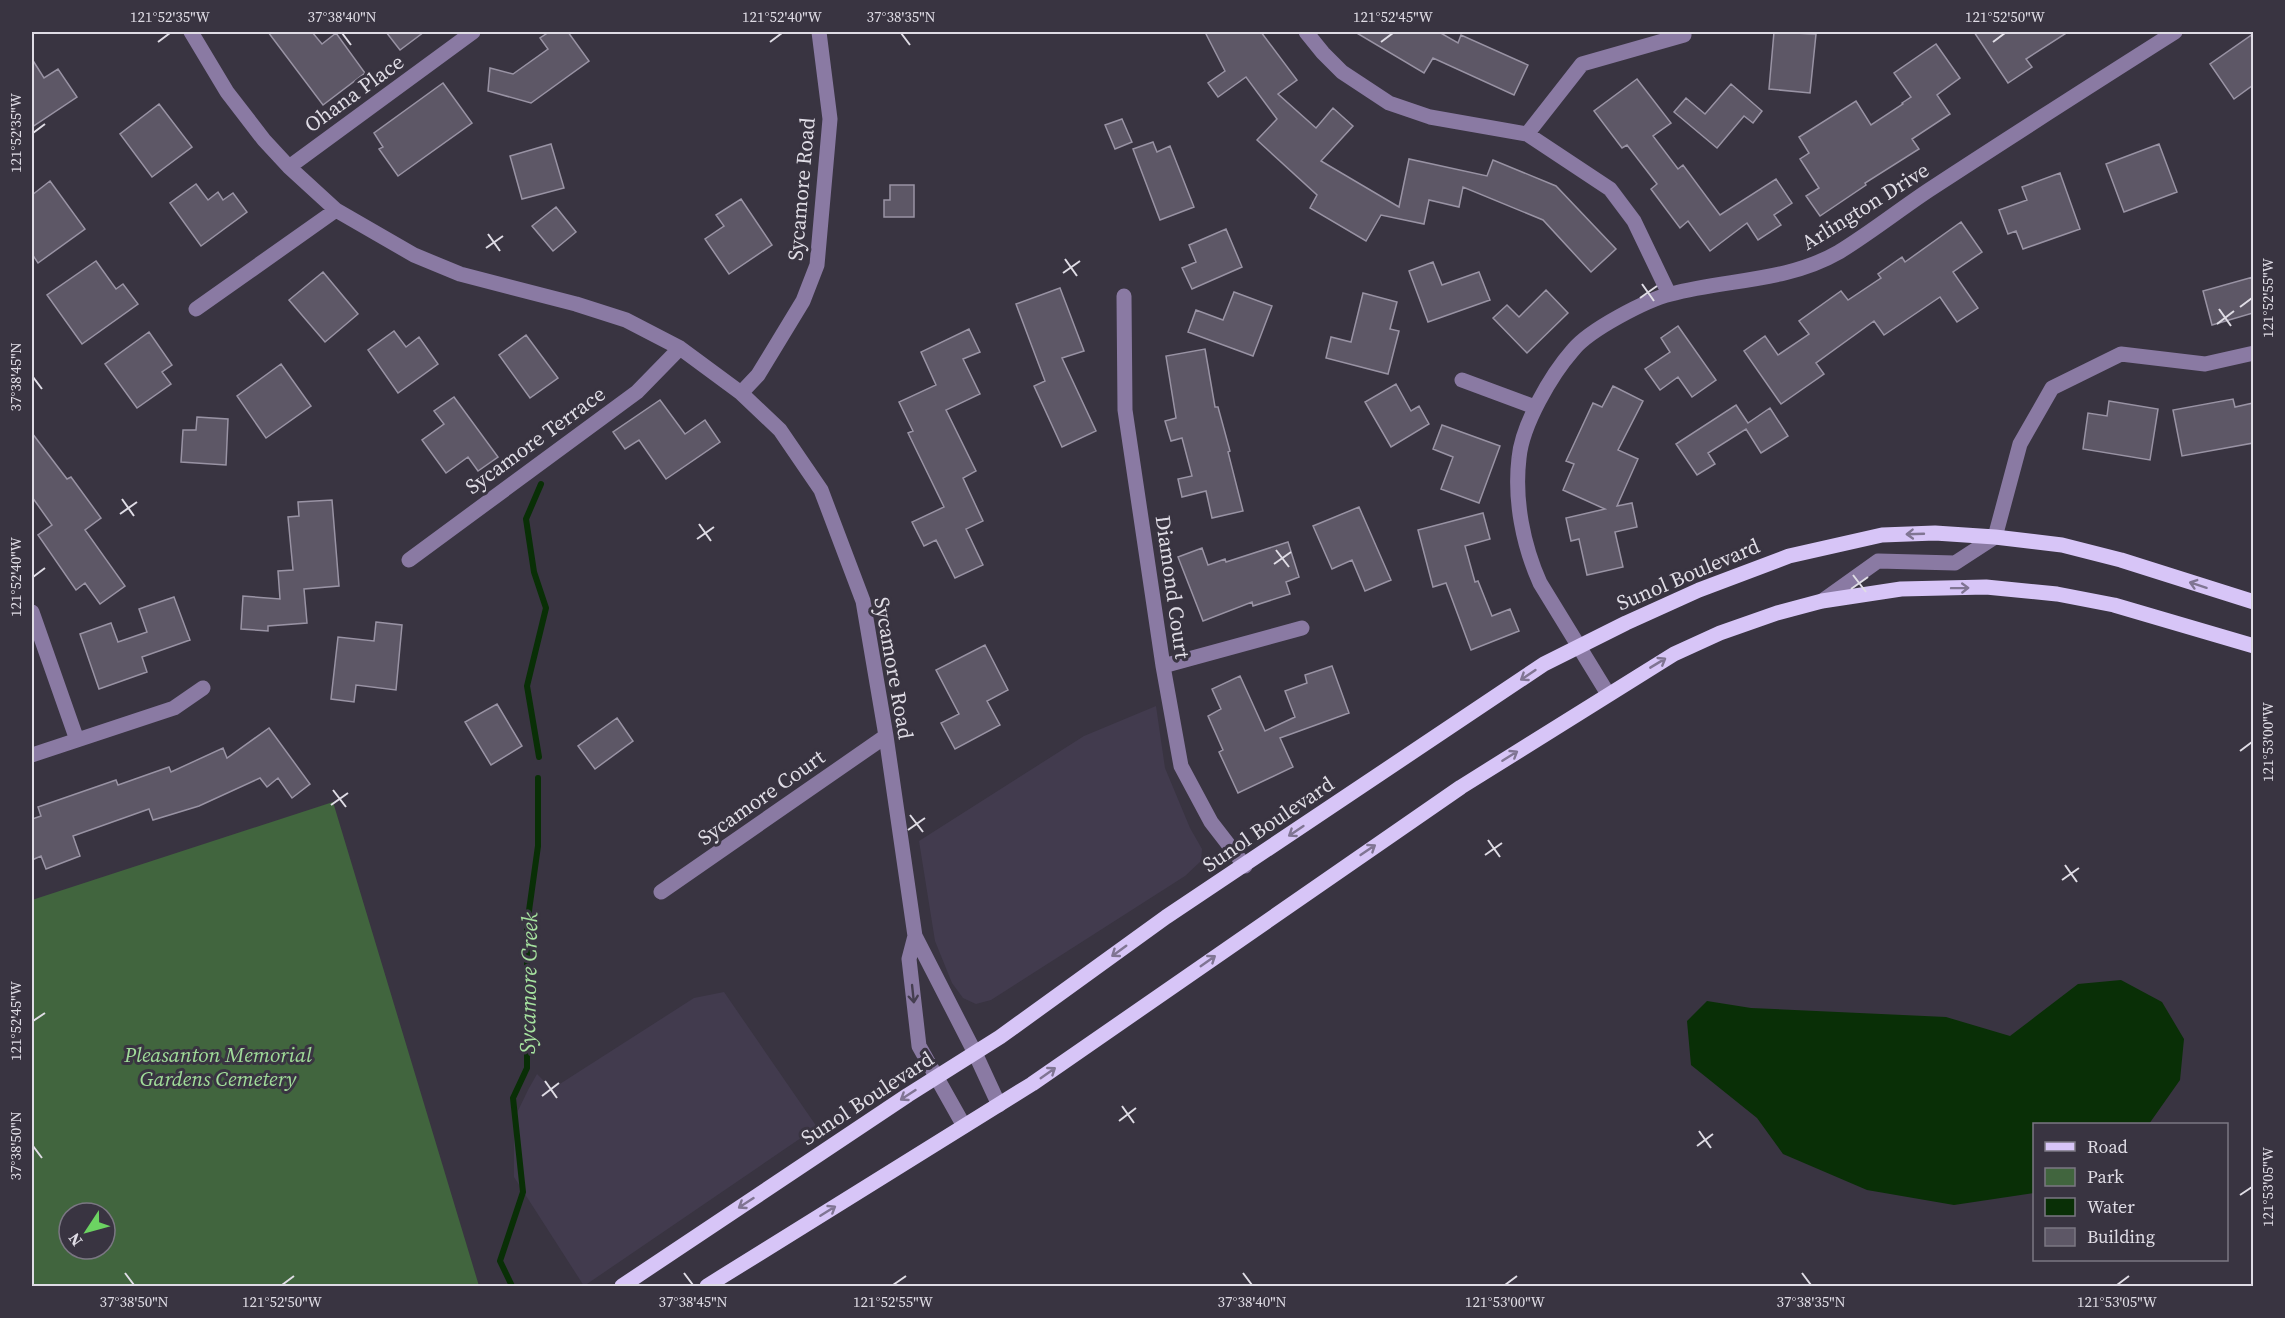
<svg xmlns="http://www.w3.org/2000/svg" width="2285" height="1318" font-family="'Source Serif 4',serif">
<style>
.built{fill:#423b4e}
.green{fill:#41653e;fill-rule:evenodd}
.water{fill:#092f06}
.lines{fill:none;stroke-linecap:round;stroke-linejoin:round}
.stream{stroke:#092f06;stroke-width:6}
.building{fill:#5d5766;stroke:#9993a4;stroke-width:1.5}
.minor{stroke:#8a7aa3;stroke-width:15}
.major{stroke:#d7c5f7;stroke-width:15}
.oneway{stroke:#807593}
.oneway2{stroke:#453e50}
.ticks{fill:none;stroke:#dfdce5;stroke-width:2}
.labels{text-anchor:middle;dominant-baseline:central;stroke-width:6;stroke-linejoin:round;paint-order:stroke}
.street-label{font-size:21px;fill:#dfdce5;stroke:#393441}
.park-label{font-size:21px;font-style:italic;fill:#a0dc99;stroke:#393441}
.water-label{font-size:22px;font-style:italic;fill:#a6e29f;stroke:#393441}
.neatline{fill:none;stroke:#dfdce5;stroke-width:2}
.ticks-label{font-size:15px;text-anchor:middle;fill:#dfdce5}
</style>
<rect width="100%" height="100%" fill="#393441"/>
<path class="built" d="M 1156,706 L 1165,768 L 1190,828 L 1202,849 L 1201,861 L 1185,876 L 991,1000 L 976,1004 L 963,998 L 952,983 L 935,941 L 919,841 L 1084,736 Z
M 724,992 L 817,1127 L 584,1286 L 514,1177 L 514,1119 L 528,1090 L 537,1074 L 552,1089 L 694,998 Z"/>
<path class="green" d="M 333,802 L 479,1286 L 32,1286 L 32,900 ZM 69,1213 L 105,1213 L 105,1249 L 69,1249 Z"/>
<path class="water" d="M 2121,980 L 2162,1002 L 2184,1039 L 2180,1080 L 2149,1124 L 2034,1124 L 2034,1193 L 1954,1205 L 1867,1190 L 1783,1154 L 1757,1118 L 1691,1065 L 1687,1021 L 1707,1001 L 1751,1008 L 1946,1017 L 2010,1036 L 2078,984 Z"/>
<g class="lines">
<path class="stream" d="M 539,757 L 527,686 L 546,608 L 534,572 L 526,519 L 541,484
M 512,1286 L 500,1261 L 523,1192 L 513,1098 L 527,1068 L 527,925 L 538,846 L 538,778"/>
</g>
<path class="building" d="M 268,32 L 312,32 L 322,44 L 336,33 L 365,73 L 323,105 Z
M 386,32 L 424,32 L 400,50 Z
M 549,32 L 568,32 L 589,61 L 531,103 L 488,91 L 490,68 L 513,74 L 548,49 L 540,38 Z
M 1205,32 L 1261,32 L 1297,80 L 1278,94 L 1316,128 L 1333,108 L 1353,126 L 1321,161 L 1399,207 L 1409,159 L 1487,176 L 1493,160 L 1556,186 L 1616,249 L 1591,272 L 1543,220 L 1463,187 L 1459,207 L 1429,200 L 1424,224 L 1381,215 L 1366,241 L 1310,208 L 1317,195 L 1257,140 L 1277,119 L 1246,77 L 1218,97 L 1208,83 L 1225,71 Z
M 1355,32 L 1439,32 L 1458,43 L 1461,35 L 1528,65 L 1514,95 L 1433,58 L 1424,73 Z
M 1774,32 L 1816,34 L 1810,93 L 1769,89 Z
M 1974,32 L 2068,32 L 2026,59 L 2032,67 L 2008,83 Z
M 2253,34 L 2253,85 L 2234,99 L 2210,64 Z
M 1936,44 L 1960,78 L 1937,95 L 1950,114 L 1912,139 L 1919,149 L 1865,183 L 1866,185 L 1820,216 L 1806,196 L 1819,188 L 1800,159 L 1809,153 L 1799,137 L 1856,101 L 1871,125 L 1903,104 L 1902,103 L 1911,97 L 1894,73 Z
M 32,59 L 44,78 L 58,69 L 77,97 L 32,127 Z
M 1637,79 L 1671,123 L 1653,136 L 1678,169 L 1683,165 L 1720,215 L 1776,179 L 1792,203 L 1774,215 L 1781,225 L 1758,240 L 1747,223 L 1710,251 L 1688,221 L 1680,228 L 1651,189 L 1657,184 L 1627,145 L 1622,148 L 1594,111 Z
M 443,83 L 472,123 L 398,176 L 379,149 L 383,147 L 374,133 Z
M 1731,84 L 1762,111 L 1753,123 L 1744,116 L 1717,148 L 1674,112 L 1686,98 L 1705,114 Z
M 159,104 L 192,147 L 152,177 L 120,134 Z
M 1122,119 L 1132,142 L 1115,149 L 1105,125 Z
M 1153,142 L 1157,152 L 1170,146 L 1194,207 L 1160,220 L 1133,149 Z
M 551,144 L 564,188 L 522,199 L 510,156 Z
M 2159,144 L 2177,192 L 2124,212 L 2106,164 Z
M 2060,173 L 2080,229 L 2023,249 L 2016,231 L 2008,234 L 1999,210 L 2027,200 L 2022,187 Z
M 50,181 L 85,229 L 38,263 L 32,254 L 32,195 Z
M 196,184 L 208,200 L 218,192 L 223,200 L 233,193 L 247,212 L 201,246 L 170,203 Z
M 890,185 L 914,185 L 914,217 L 884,217 L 884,200 L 890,200 Z
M 741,199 L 772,245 L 729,274 L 705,239 L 724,226 L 716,215 Z
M 556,207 L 576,232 L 553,251 L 532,226 Z
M 1961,222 L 1982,252 L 1953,272 L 1978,308 L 1957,322 L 1940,297 L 1884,335 L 1874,321 L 1816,363 L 1824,374 L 1781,404 L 1744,351 L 1765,336 L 1778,355 L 1809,334 L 1799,321 L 1841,291 L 1848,300 L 1881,278 L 1878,274 L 1902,257 L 1905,262 Z
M 1226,229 L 1242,267 L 1192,289 L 1182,268 L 1196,262 L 1189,245 Z
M 96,261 L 116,289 L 123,284 L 138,304 L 82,344 L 47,295 Z
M 1433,262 L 1442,285 L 1479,272 L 1490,300 L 1428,322 L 1409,271 Z
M 323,272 L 358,314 L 325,342 L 289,300 Z
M 2253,277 L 2253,313 L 2212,325 L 2203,291 Z
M 1060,288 L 1084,351 L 1062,358 L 1096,431 L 1062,447 L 1034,386 L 1045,381 L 1016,304 Z
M 1546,290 L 1568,313 L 1527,353 L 1493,318 L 1507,305 L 1519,317 Z
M 1234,292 L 1272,306 L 1253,356 L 1188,332 L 1196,310 L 1223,320 Z
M 1363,293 L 1397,302 L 1390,329 L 1399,331 L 1388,374 L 1326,358 L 1331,337 L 1351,342 Z
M 1678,326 L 1716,380 L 1692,397 L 1678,377 L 1660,390 L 1645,369 L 1670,352 L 1661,338 Z
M 969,329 L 980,352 L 963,359 L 980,394 L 946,410 L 976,471 L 963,478 L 983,521 L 966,529 L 983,565 L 955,578 L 936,540 L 924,546 L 912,522 L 944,507 L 908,433 L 913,431 L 899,402 L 936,385 L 921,352 Z
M 394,331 L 406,347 L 419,337 L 438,364 L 398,393 L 368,350 Z
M 149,332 L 172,365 L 162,372 L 171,384 L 137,408 L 105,364 Z
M 526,335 L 558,378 L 530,398 L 499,355 Z
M 1205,349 L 1215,407 L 1218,407 L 1230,451 L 1228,452 L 1243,511 L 1212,518 L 1206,491 L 1182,497 L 1178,479 L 1192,476 L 1182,438 L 1171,441 L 1165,421 L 1176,418 L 1166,356 Z
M 281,364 L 311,406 L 266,438 L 237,396 Z
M 1396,384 L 1411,411 L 1419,406 L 1429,424 L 1391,447 L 1365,402 Z
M 1613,386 L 1643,401 L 1618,450 L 1638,459 L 1617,506 L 1632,503 L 1637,527 L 1615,532 L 1623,567 L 1587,575 L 1579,539 L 1571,541 L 1566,518 L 1605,509 L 1563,490 L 1574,464 L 1566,461 L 1593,403 L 1602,407 Z
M 454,397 L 498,457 L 478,471 L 468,457 L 446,473 L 422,440 L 444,424 L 434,411 Z
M 2233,399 L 2235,407 L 2253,403 L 2253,443 L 2182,456 L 2173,410 Z
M 660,400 L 685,434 L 705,420 L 720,442 L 666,479 L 639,440 L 625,449 L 613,432 Z
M 2109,401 L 2158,409 L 2150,460 L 2083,449 L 2088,413 L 2107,416 Z
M 1736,405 L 1748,423 L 1770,408 L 1788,436 L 1761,453 L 1746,429 L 1708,453 L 1715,464 L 1697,475 L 1676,444 Z
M 197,417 L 228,419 L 226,465 L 181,462 L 183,430 L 196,430 Z
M 1442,425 L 1500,446 L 1479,503 L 1441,489 L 1453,457 L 1433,449 Z
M 32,433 L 67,479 L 71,477 L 101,518 L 85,530 L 125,586 L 100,604 L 85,583 L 76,590 L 38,535 L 52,525 L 32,497 Z
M 332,500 L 339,586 L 304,589 L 307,623 L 268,626 L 268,631 L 241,629 L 243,596 L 280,599 L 278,571 L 293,570 L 288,517 L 299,516 L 298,502 Z
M 1359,507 L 1391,580 L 1365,591 L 1352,560 L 1332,569 L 1313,526 Z
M 1483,513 L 1490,539 L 1465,546 L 1475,582 L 1478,581 L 1492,616 L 1510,609 L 1519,631 L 1471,650 L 1446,583 L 1433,587 L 1418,530 Z
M 1288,542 L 1299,577 L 1286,582 L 1290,594 L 1253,606 L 1252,602 L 1203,621 L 1178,557 L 1202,548 L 1208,565 L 1225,559 L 1226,562 Z
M 174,597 L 190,640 L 142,657 L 147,672 L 99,689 L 80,634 L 111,623 L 118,642 L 147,632 L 139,609 Z
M 376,622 L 402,625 L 396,690 L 356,685 L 354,702 L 331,699 L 338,637 L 374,641 Z
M 985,645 L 1008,690 L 987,701 L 1000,725 L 955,749 L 941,723 L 959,714 L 936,670 Z
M 1332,666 L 1349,713 L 1280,738 L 1293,767 L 1238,793 L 1219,752 L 1223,750 L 1208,716 L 1221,709 L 1212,689 L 1240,676 L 1265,731 L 1295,717 L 1285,691 L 1307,683 L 1305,675 Z
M 497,704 L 522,746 L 491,765 L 465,722 Z
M 617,718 L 633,741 L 595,769 L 578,746 Z
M 269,728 L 310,784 L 292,798 L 278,778 L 267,787 L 260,778 L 199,806 L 153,820 L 149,809 L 73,836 L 80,856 L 46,869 L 41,856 L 32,860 L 32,819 L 41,816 L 38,807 L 116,780 L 118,785 L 169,767 L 171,772 L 223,748 L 227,758 Z"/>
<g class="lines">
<path class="minor" d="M 191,32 L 227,92 L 264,140 L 289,167 L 336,210 L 414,255 L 460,274 L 576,304 L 626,320 L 680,348 L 741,393 L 780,430 L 821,490 L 863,601 L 886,736 L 915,936 L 975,1053 L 999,1105
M 1306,32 L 1323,53 L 1342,72 L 1389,103 L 1430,117 L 1527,134 L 1610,189 L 1634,221 L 1669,294
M 1527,134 L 1582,64 L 1684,35
M 289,167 L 473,32
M 1124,296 L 1125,410 L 1163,666 L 1181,766 L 1211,822 L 1245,866
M 196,309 L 336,210
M 1462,380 L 1535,407
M 741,393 L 758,375 L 803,301 L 817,265 L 830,119 L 819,32
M 409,560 L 637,392 L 680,348
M 1822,601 L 1878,561 L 1955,563 L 1995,537 L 2020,444 L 2052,388 L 2121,354 L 2205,364 L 2254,353
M 32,612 L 77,740
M 1163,666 L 1302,628
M 1608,694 L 1540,583 C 1523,545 1514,500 1519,458 C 1522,425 1551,375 1573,350 C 1589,330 1646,300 1671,294 C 1727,279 1787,282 1839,252 C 1870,233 1899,210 1929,190 C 2010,137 2093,84 2175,32
M 32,755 L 174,708 L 203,688
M 661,892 L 886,736
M 915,936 L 909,959 L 919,1046 L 964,1126"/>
<path class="major" d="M 622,1286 L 908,1095 L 1000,1037 L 1166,917 L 1544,664 L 1626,623 L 1699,590 L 1789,556 L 1882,535 L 1935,533 L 1995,537 L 2062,545 L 2121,560 L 2254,602
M 707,1286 L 1032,1084 L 1461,787 L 1674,654 L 1720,633 L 1777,613 L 1822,601 L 1901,589 L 1986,587 L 2057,594 L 2114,605 L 2254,646"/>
</g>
<defs><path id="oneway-shaft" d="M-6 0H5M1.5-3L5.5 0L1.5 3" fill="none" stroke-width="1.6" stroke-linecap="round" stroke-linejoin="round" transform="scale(1.5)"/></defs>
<g class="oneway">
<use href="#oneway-shaft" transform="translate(1915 534) rotate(178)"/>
<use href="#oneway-shaft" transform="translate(2198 585) rotate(-162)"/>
<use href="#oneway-shaft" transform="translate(1960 588) rotate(-1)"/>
<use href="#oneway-shaft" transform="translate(1658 663) rotate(-31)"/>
<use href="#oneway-shaft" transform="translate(1528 675) rotate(146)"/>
<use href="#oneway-shaft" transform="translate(1510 756) rotate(-32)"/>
<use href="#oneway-shaft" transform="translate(1296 831) rotate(146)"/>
<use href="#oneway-shaft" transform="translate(1368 850) rotate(-34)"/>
<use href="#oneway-shaft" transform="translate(1119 951) rotate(144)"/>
<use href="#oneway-shaft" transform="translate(1208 961) rotate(-35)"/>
<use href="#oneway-shaft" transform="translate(1048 1073) rotate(-35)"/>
<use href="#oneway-shaft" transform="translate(908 1095) rotate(147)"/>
<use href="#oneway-shaft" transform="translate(746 1203) rotate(147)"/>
<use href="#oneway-shaft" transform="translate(828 1211) rotate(-32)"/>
</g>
<use class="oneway2" href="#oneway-shaft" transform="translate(913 994) rotate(84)"/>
<path class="ticks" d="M 342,33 L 351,45M 901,33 L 910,45M 158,42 L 170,33M 770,42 L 782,33M 1381,42 L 1393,33M 1993,42 L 2005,33M 33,133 L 45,124M 488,234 L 500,251M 486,248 L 503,236M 1065,259 L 1077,276M 1063,273 L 1080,261M 1642,284 L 1654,301M 1640,298 L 1657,286M 2240,307 L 2252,298M 2219,309 L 2231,326M 2217,324 L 2234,311M 33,377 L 42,389M 122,499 L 134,516M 120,514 L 137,502M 699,524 L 711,541M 697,539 L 714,527M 1276,550 L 1289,567M 1274,564 L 1291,552M 1853,575 L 1866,592M 33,577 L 45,568M 1851,589 L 1868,577M 2240,751 L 2252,742M 333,790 L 346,807M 331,805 L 348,793M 910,815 L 923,832M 908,830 L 925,818M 1488,840 L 1500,857M 1485,855 L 1502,843M 2065,865 L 2077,882M 2062,880 L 2079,868M 33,1021 L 45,1013M 545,1081 L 557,1098M 542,1096 L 559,1083M 1122,1106 L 1134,1123M 1119,1121 L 1136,1108M 1699,1131 L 1711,1148M 33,1146 L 42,1158M 1697,1146 L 1713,1134M 2240,1195 L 2252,1187M 125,1273 L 134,1285M 684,1273 L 693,1285M 1243,1273 L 1252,1285M 1802,1273 L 1811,1285M 282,1285 L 294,1276M 893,1285 L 906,1276M 1505,1285 L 1517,1276M 2117,1285 L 2129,1276"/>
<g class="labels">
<g class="street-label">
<text transform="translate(354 93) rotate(-36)">Ohana Place</text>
<text transform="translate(801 189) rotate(-85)">Sycamore Road</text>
<text transform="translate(1865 206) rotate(-32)">Arlington Drive</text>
<text transform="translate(535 440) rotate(-36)">Sycamore Terrace</text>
<text transform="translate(1688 574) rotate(-23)">Sunol Boulevard</text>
<text transform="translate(1173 587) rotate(82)">Diamond Court</text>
<text transform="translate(894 668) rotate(80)">Sycamore Road</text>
<text transform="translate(761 797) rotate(-35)">Sycamore Court</text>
<text transform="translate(1268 824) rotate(-34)">Sunol Boulevard</text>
<text transform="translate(867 1098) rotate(-33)">Sunol Boulevard</text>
</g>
<g class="park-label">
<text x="218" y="1054">Pleasanton Memorial<tspan x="218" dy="24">Gardens Cemetery</tspan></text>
</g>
<g class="water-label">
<text transform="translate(528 983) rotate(-89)">Sycamore Creek</text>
</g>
</g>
<rect width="2285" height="1318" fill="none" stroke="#393441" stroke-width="66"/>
<rect x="2033" y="1123" width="195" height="138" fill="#393441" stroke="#7b7783" stroke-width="1.5"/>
<rect x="2045" y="1142" width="30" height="9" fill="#d7c5f7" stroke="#7b7783" stroke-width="1.5"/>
<text x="2087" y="1153" font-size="18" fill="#dfdce5">Road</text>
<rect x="2045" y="1168" width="30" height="18" fill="#41653e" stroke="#7b7783" stroke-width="1.5"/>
<text x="2087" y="1183" font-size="18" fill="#dfdce5">Park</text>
<rect x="2045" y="1198" width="30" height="18" fill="#092f06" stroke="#7b7783" stroke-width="1.5"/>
<text x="2087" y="1213" font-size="18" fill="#dfdce5">Water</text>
<rect x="2045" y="1228" width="30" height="18" fill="#5d5766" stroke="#7b7783" stroke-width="1.5"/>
<text x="2087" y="1243" font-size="18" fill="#dfdce5">Building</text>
<g transform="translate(87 1231) rotate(234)"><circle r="28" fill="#393441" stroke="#7b7783" stroke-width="1.5"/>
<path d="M0-4.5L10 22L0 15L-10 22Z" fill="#6cd362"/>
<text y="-9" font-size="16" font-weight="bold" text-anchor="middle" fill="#dfdce5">N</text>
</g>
<rect x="33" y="33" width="2219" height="1252" class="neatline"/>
<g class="ticks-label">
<text x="170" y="22">121°52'35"W</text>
<text x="342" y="22">37°38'40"N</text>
<text x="782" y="22">121°52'40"W</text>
<text x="901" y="22">37°38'35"N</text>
<text x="1393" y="22">121°52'45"W</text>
<text x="2005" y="22">121°52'50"W</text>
<text transform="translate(16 133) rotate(-90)" y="5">121°52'35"W</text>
<text transform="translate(2268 298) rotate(-90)" y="5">121°52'55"W</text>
<text transform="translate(16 377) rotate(-90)" y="5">37°38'45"N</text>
<text transform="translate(16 577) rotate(-90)" y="5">121°52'40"W</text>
<text transform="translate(2268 742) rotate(-90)" y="5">121°53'00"W</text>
<text transform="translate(16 1021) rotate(-90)" y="5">121°52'45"W</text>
<text transform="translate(16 1146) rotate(-90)" y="5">37°38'50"N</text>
<text transform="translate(2268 1187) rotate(-90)" y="5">121°53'05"W</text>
<text x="134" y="1307">37°38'50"N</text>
<text x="282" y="1307">121°52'50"W</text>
<text x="693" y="1307">37°38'45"N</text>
<text x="893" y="1307">121°52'55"W</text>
<text x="1252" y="1307">37°38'40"N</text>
<text x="1505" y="1307">121°53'00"W</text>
<text x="1811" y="1307">37°38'35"N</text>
<text x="2117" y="1307">121°53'05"W</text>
</g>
</svg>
